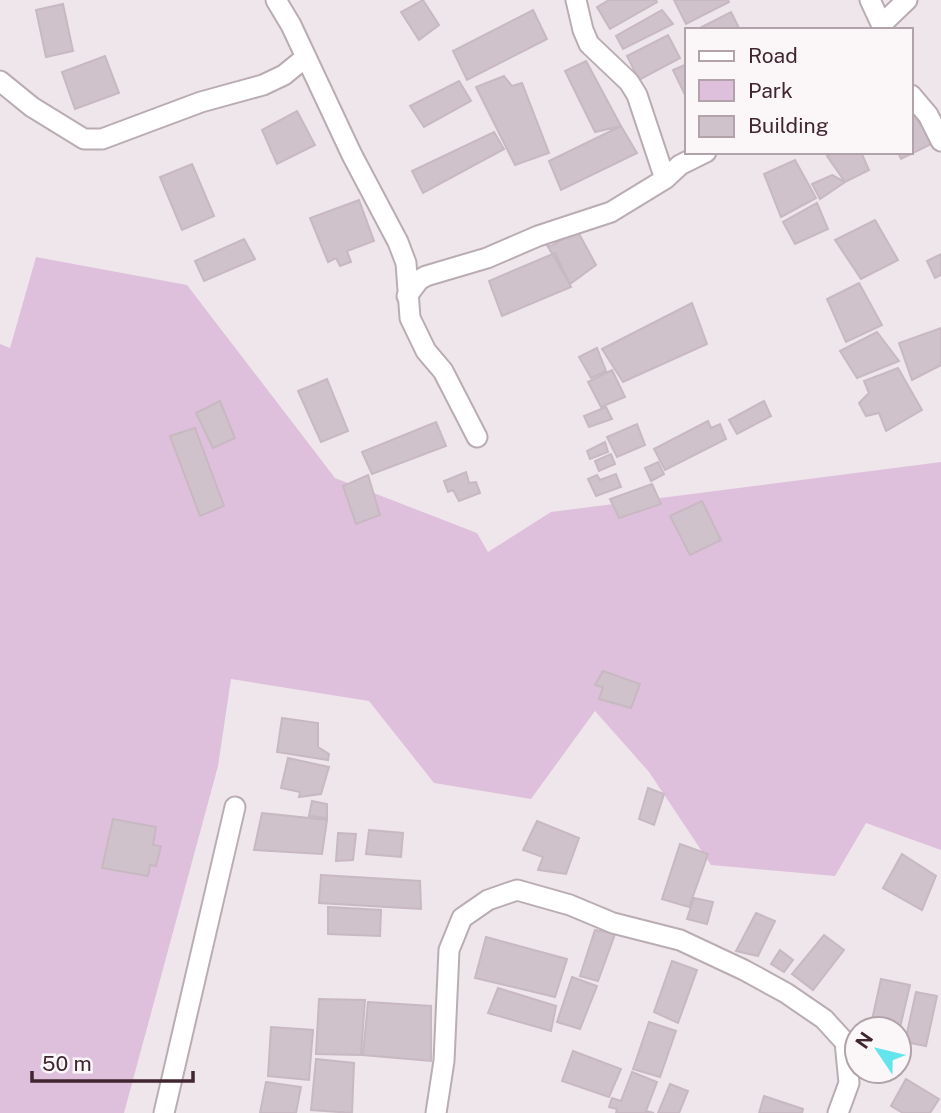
<svg xmlns="http://www.w3.org/2000/svg" width="941" height="1113" font-family="'Public Sans',sans-serif">
<style>
.green{fill:#dfc0dc}
.building{fill:#cfc2ca;stroke:#c8b8c2;stroke-width:2}
.lines{fill:none;stroke-linecap:round;stroke-linejoin:round}
.minor-casing{stroke:#baacb3;stroke-width:23}
.minor{stroke:#fff;stroke-width:19}
</style>
<rect width="100%" height="100%" fill="#eee6eb"/>
<path class="green" d="M 36,257 L 187,285 L 335,478 L 477,533 L 488,552 L 551,512 L 941,462 L 941,850 L 866,823 L 835,876 L 711,865 L 649,772 L 595,711 L 531,799 L 434,783 L 369,701 L 231,679 L 218,766 L 124,1113 L 0,1113 L 0,344 L 10,348 Z"/>
<path class="building" d="M 423,0 L 439,25 L 419,40 L 401,12 Z
M 609,0 L 656,0 L 657,2 L 610,29 L 597,7 Z
M 674,0 L 728,0 L 729,2 L 686,24 Z
M 63,4 L 73,51 L 46,57 L 36,10 Z
M 533,10 L 547,39 L 467,80 L 453,51 Z
M 662,10 L 673,24 L 623,49 L 616,36 Z
M 731,12 L 740,30 L 696,30 Z
M 668,35 L 680,58 L 639,80 L 627,56 Z
M 105,56 L 119,93 L 75,109 L 62,72 Z
M 586,61 L 621,126 L 595,132 L 565,71 Z
M 687,64 L 687,99 L 673,70 Z
M 504,76 L 512,86 L 522,83 L 549,153 L 515,165 L 476,87 Z
M 459,81 L 471,101 L 424,127 L 410,106 Z
M 297,111 L 315,145 L 277,164 L 262,130 Z
M 914,115 L 933,143 L 901,159 L 898,152 L 911,152 L 911,116 Z
M 621,126 L 637,153 L 561,190 L 549,161 Z
M 494,132 L 504,149 L 423,193 L 412,171 Z
M 833,152 L 861,152 L 869,170 L 845,182 L 827,156 Z
M 795,160 L 816,198 L 781,217 L 764,174 Z
M 192,164 L 214,216 L 182,230 L 160,177 Z
M 832,175 L 845,182 L 820,199 L 812,184 Z
M 359,200 L 374,241 L 347,251 L 351,262 L 340,266 L 336,258 L 328,262 L 310,218 Z
M 817,203 L 828,229 L 795,244 L 783,222 Z
M 875,220 L 898,260 L 861,279 L 835,240 Z
M 577,230 L 596,265 L 570,284 L 547,245 L 551,246 Z
M 244,239 L 255,259 L 204,281 L 195,261 Z
M 555,253 L 571,287 L 502,316 L 489,281 Z
M 941,254 L 941,275 L 935,278 L 927,261 Z
M 859,283 L 882,325 L 846,342 L 827,299 Z
M 692,303 L 707,344 L 623,382 L 602,349 Z
M 941,328 L 941,365 L 912,380 L 899,343 Z
M 877,332 L 899,361 L 857,378 L 840,351 Z
M 597,348 L 606,371 L 591,378 L 579,357 Z
M 898,368 L 922,410 L 886,431 L 879,413 L 866,416 L 859,403 L 869,393 L 864,381 Z
M 612,370 L 625,397 L 601,407 L 588,382 Z
M 327,379 L 348,431 L 321,442 L 298,391 Z
M 220,401 L 235,438 L 213,448 L 196,413 Z
M 764,401 L 771,416 L 737,434 L 729,420 Z
M 606,407 L 612,419 L 589,427 L 584,416 Z
M 708,421 L 711,428 L 720,424 L 726,439 L 665,470 L 654,449 Z
M 436,422 L 446,446 L 372,474 L 362,452 Z
M 637,424 L 645,445 L 617,457 L 607,437 Z
M 195,428 L 224,506 L 200,516 L 170,436 Z
M 605,442 L 608,452 L 590,459 L 587,451 Z
M 611,454 L 615,464 L 599,471 L 595,461 Z
M 658,462 L 664,474 L 651,481 L 645,468 Z
M 466,472 L 469,483 L 476,482 L 480,493 L 459,501 L 453,490 L 448,492 L 444,481 Z
M 616,474 L 621,487 L 596,496 L 588,479 L 597,475 L 600,480 Z
M 368,475 L 380,515 L 356,524 L 343,486 Z
M 652,484 L 661,504 L 619,518 L 610,499 Z
M 702,501 L 721,540 L 690,555 L 670,516 Z
M 603,671 L 640,684 L 631,708 L 599,699 L 603,687 L 595,685 Z
M 282,718 L 318,723 L 318,747 L 329,754 L 328,760 L 277,752 Z
M 288,758 L 329,767 L 321,794 L 299,797 L 300,792 L 281,788 Z
M 648,788 L 664,794 L 654,825 L 639,819 Z
M 312,801 L 327,804 L 327,818 L 309,816 Z
M 262,813 L 327,820 L 322,854 L 254,850 Z
M 113,819 L 156,827 L 153,845 L 161,846 L 156,866 L 150,865 L 148,876 L 102,868 Z
M 537,821 L 579,838 L 566,874 L 538,870 L 543,857 L 523,850 Z
M 369,830 L 403,833 L 401,857 L 366,854 Z
M 338,833 L 356,834 L 353,860 L 336,861 Z
M 680,844 L 708,854 L 689,907 L 662,899 Z
M 902,854 L 936,876 L 922,910 L 883,888 Z
M 321,875 L 420,881 L 421,909 L 319,903 Z
M 694,898 L 713,902 L 707,924 L 687,919 Z
M 328,907 L 381,910 L 380,936 L 328,934 Z
M 756,913 L 775,921 L 758,956 L 736,951 Z
M 595,930 L 615,934 L 598,981 L 580,976 Z
M 824,935 L 844,950 L 813,990 L 792,974 Z
M 486,937 L 567,959 L 555,997 L 475,978 Z
M 780,950 L 793,960 L 784,972 L 771,964 Z
M 672,961 L 697,970 L 678,1023 L 654,1012 Z
M 572,977 L 597,986 L 580,1029 L 557,1022 Z
M 881,979 L 910,985 L 899,1032 L 899,1029 L 870,1029 Z
M 498,988 L 556,1006 L 551,1031 L 488,1013 Z
M 916,992 L 937,996 L 926,1046 L 905,1042 Z
M 319,999 L 365,1000 L 361,1055 L 316,1054 Z
M 368,1002 L 431,1006 L 431,1061 L 363,1055 Z
M 649,1022 L 676,1031 L 660,1077 L 633,1069 Z
M 271,1027 L 313,1030 L 309,1080 L 268,1076 Z
M 573,1051 L 621,1069 L 609,1097 L 562,1081 Z
M 316,1059 L 354,1063 L 352,1113 L 311,1110 Z
M 867,1071 L 883,1071 L 877,1080 L 865,1073 Z
M 632,1072 L 657,1082 L 646,1111 L 654,1113 L 616,1113 L 617,1109 L 609,1107 L 612,1098 L 621,1101 Z
M 906,1079 L 939,1099 L 930,1113 L 903,1113 L 891,1106 Z
M 266,1082 L 301,1087 L 296,1113 L 260,1113 Z
M 670,1084 L 688,1091 L 679,1113 L 658,1113 Z
M 764,1096 L 803,1109 L 802,1113 L 759,1113 Z"/>
<g class="lines">
<g class="minor-casing">
<path id="minor" d="M 276,0 L 291,25 L 352,155 L 398,242 L 406,263 L 410,318 L 426,351 L 443,371 L 477,437
M 576,0 L 583,30 L 589,44 L 629,82 L 637,95 L 665,179
M 870,0 L 884,30
M 882,24 L 907,0
M 0,81 L 32,107 L 84,139 L 102,139 L 201,102 L 263,85 L 284,75 L 306,57
M 911,95 L 928,115 L 941,141
M 407,296 L 419,280 L 426,276 L 487,258 L 538,236 L 611,212 L 665,179 L 680,165 L 706,152
M 164,1113 L 235,807
M 436,1113 L 444,1061 L 449,950 L 462,918 L 488,900 L 517,890 L 570,905 L 613,923 L 680,940 L 744,970 L 786,993 L 824,1019 L 845,1042 L 849,1083 L 838,1113"/>
</g>
<use href="#minor" class="minor"/>
</g>
<rect x="685" y="28" width="228" height="126" fill="#fbf7f9" stroke="#b1a3a9" stroke-width="2"/>
<rect x="699" y="51" width="35" height="10" fill="#ffffff" stroke="#b1a3a9" stroke-width="2"/>
<text x="748" y="63" font-size="21" fill="#412531">Road</text>
<rect x="699" y="80" width="35" height="21" fill="#dfc0dc" stroke="#b1a3a9" stroke-width="2"/>
<text x="748" y="98" font-size="21" fill="#412531">Park</text>
<rect x="699" y="116" width="35" height="21" fill="#cfc2ca" stroke="#b1a3a9" stroke-width="2"/>
<text x="748" y="133" font-size="21" fill="#412531">Building</text>
<g transform="translate(878 1050) rotate(305)"><circle r="33" fill="#fbf7f9" stroke="#b1a3a9" stroke-width="2"/>
<path d="M0-5L12 26L0 18L-12 26Z" fill="#64e5ee"/>
<text y="-10" font-size="19" font-weight="bold" text-anchor="middle" fill="#412531">N</text>
</g>
<path d="M32 1071v10h161v-10" fill="none" stroke="#412531" stroke-width="3.5"/>
<text x="42" y="1071" font-size="21" fill="#412531" stroke="#fbf7f9" stroke-width="5" paint-order="stroke">50 m</text>
</svg>
